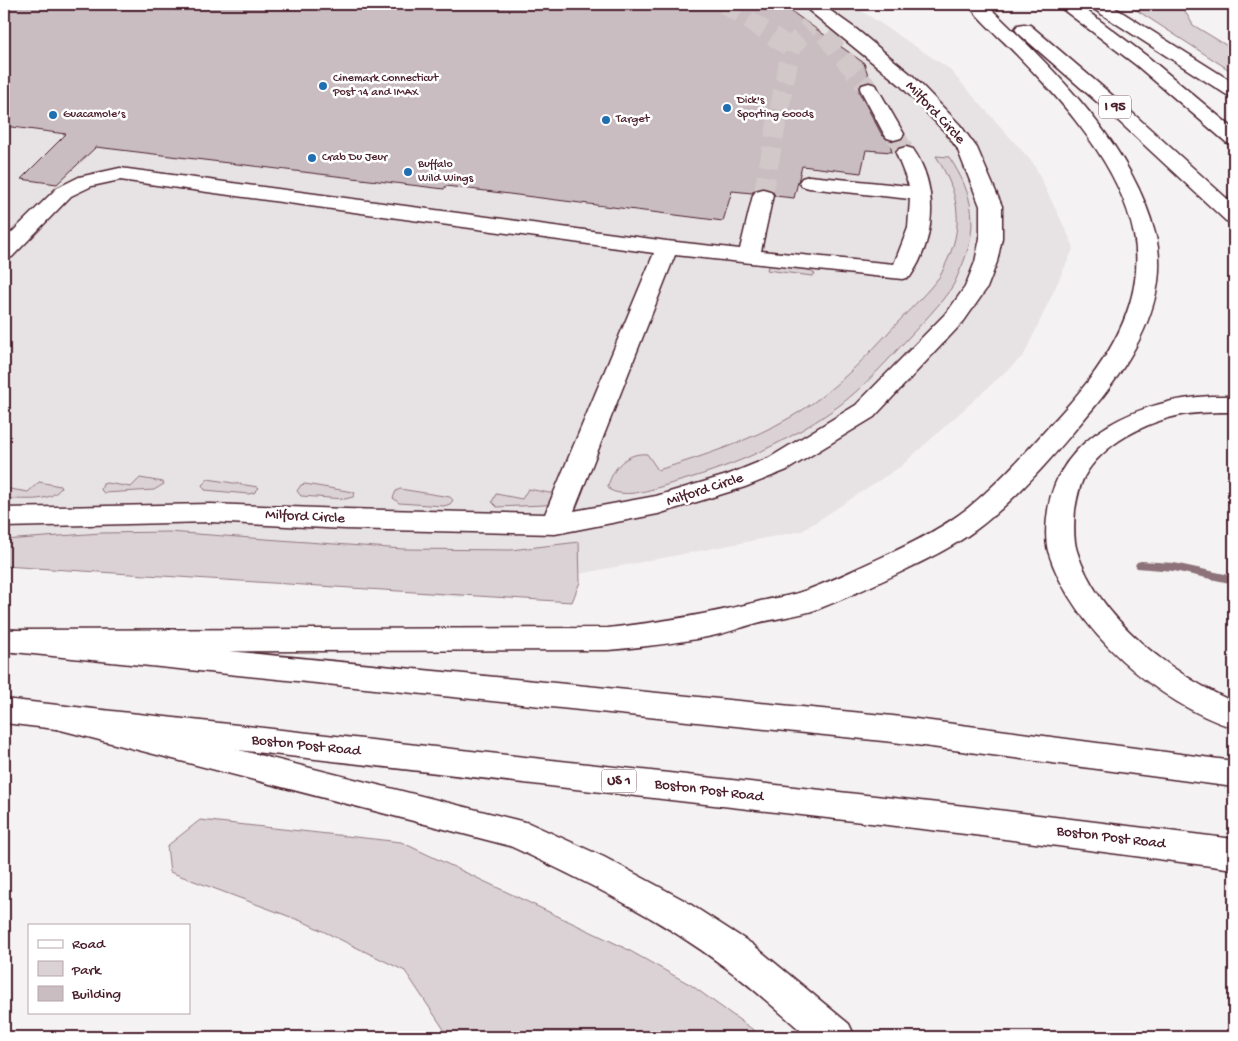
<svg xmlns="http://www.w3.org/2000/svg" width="1238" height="1041" font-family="'Gochi Hand',sans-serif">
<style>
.built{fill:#e7e2e3}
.green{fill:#dbd2d5;stroke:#927880}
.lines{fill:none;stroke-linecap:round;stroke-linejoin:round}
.stream{fill:#8d727a;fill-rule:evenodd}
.building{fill:#cabdc1;stroke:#4a1f2b}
.minor-tunnel{stroke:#d2c8ca;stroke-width:19;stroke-dasharray:19 10;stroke-linecap:butt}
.minor-casing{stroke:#4a1f2b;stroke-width:3}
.major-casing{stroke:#4a1f2b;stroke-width:3}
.highway-casing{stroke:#4a1f2b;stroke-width:3}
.minor{fill:#fff;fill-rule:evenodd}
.major{fill:#fff;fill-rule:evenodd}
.highway{fill:#fff;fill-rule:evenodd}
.poi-dot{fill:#1f6fb2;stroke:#fff;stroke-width:2}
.labels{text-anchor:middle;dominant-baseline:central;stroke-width:5;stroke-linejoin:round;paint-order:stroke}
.far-poi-label{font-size:12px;fill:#4a1f2b;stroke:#fff;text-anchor:start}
.shield{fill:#fff;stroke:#80626b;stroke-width:1}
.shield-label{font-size:14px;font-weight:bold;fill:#4a1f2b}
.street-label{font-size:15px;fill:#4a1f2b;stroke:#fff}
</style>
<rect width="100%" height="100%" fill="#f4f2f2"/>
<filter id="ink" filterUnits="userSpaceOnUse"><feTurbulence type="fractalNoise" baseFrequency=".02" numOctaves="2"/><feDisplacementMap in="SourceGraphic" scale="10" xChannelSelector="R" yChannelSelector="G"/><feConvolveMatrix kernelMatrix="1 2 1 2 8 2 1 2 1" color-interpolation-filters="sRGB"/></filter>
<g filter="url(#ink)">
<path class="built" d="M 4,4 L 851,4 L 948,68 L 1033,163 L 1074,247 L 1024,355 L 901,466 L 802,531 L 459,597 L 4,551 Z"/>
<path class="green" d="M 1127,4 L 1183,4 L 1182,6 L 1193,25 L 1234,50 L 1234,73 Z
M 936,156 L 949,157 C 974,194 980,228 960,270 C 957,277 954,285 950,290 C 938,307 924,321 910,336 C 888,360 866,385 840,405 C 792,440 737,465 680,481 C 660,486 630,500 610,490 L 608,486 C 613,468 626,452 647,454 L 658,470 C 704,456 749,441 791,417 C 833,393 867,356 899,321 C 913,306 927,293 940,276 C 943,271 945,265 948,259 C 965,221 957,190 936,156 Z
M 774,265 L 809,269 L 815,274 L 812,276 L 767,270 L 768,266 Z
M 140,478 L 163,482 L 164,484 L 154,490 L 104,493 L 101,490 L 103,484 L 107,483 L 131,487 Z
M 208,479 L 258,487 L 259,488 L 254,493 L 248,494 L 205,490 L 202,485 Z
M 39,482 L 60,486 L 61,488 C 49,504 22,498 4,499 L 4,488 L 28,492 Z
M 305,484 L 353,492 L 355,493 L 353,497 L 345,499 L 301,496 L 297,491 L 301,485 Z
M 400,489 L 450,497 L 453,500 L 450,504 L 444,506 L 399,503 L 393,498 L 396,491 Z
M 528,489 L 555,494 L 550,504 L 544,505 L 497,507 L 492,502 L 496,494 L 522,499 Z
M 169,532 L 403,549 L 511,550 L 579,542 L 580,582 L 572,602 L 4,566 L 4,540 L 101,533 Z
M 200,820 L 401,842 L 623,947 L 691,985 L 763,1037 L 449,1037 L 405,971 L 304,922 L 170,872 L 167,846 Z"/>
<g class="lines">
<path class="stream" d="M 1141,561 L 1174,563 L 1234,576 L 1234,584 L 1174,571 L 1137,568 L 1135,565 L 1137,562 Z"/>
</g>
<path class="building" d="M 4,4 L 781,4 L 864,63 L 870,81 L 861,83 L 858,90 L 882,135 L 889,140 L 892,152 L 866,150 L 861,173 L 802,166 L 794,198 L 775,196 L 772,190 L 764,187 L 755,189 L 752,193 L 732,191 L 723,221 L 446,186 L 444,189 L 96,147 L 57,184 L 21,179 L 66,134 L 4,126 Z"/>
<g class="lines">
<path class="minor-tunnel" d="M 724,4 L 791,48
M 825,35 L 869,89
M 894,134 L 906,153
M 763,195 L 791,48 L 810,25"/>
<g class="minor-casing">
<path id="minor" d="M 801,4 L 821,4 L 856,29 L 913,76 L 960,125 L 977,148 L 1002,206 L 1002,238 L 997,262 L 987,288 L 964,321 L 874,417 L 787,470 L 745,487 L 658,514 L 555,534 L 345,529 L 211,522 L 4,527 L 4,508 L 211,504 L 345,509 L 545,514 L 654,253 L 120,180 L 92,186 L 71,196 L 12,257 L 4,259 L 4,240 L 57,188 L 79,177 L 120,168 L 667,241 L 740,249 L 753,195 L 756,191 L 763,189 L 770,191 L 773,195 L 761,251 L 894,264 L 908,228 L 910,199 L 809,188 L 802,186 L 799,182 L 802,178 L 809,176 L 909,186 L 896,153 L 899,149 L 906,147 L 913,149 C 939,187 936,239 910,277 L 902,279 L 675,255 L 574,511 L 656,496 L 727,475 L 769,458 L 856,405 L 948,311 L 965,287 L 975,262 L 980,238 L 980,206 L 957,148 L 946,133 L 899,84 Z
M 869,83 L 876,85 L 878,89 L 904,134 L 901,138 L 894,140 L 887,138 L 884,134 L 860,89 L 862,85 Z"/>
</g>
<g class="major-casing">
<path id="major" d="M 4,629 L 893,716 L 1234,761 L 1234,787 L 893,742 L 4,651 Z
M 4,699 L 974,807 L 1234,839 L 1234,869 L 974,835 L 4,723 Z"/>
</g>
<g class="highway-casing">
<path id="highway" d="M 968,4 L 986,4 C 1051,67 1132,143 1155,233 C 1172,295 1134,358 1096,405 C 1060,448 1022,495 977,529 C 952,548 923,561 895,575 C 869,587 844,599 818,609 C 798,616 777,618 757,623 C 742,627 727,633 712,636 C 678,643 643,647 608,650 L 12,652 L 4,650 L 4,632 L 12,630 L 608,628 C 660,622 706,615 757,602 C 772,598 787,597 801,592 C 828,583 854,570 880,558 C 911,544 941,529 968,508 C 1003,479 1033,444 1063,411 C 1106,364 1147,302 1134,235 C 1121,167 1064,103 1017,55 C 1001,38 982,23 968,4 Z
M 1059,4 L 1078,4 L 1148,57 L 1234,129 L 1234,145 L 1227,143 L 1136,65 L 1061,8 Z
M 1090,4 L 1109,4 L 1234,83 L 1234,97 L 1227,95 L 1092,8 Z
M 1024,24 L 1030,25 L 1126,107 L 1234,205 L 1234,222 L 1226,221 L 1112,115 L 1018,33 L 1015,29 L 1018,25 Z
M 1211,396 L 1234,396 L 1234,412 C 1217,412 1199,412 1181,415 C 1146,422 1102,444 1084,477 C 1079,487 1077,498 1075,510 C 1074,523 1073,539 1077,551 C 1098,619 1172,674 1234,702 L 1234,728 C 1158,704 1072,629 1048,551 C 1045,539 1046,523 1048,510 C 1059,434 1143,399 1211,396 Z
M 60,705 L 529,823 L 604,857 L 682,899 L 752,944 L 849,1024 L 855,1037 L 808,1037 C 781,1014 755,989 726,968 C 660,918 585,881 510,846 L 49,727 L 44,718 L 49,709 Z"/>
</g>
<use href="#minor" class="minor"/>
<use href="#major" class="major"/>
<use href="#highway" class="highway"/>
</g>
</g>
<g class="poi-dot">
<circle cx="323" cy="86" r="5"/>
<circle cx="727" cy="108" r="5"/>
<circle cx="53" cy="115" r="5"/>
<circle cx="606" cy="120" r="5"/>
<circle cx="312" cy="158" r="5"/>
<circle cx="408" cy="172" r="5"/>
</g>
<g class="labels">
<g class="far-poi-label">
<text x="333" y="79">Cinemark Connecticut<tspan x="333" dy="14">Post 14 and IMAX</tspan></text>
<text x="737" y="101">Dick's<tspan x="737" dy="14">Sporting Goods</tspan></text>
<text x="63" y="115">Guacamole’s</text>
<text x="616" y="120">Target</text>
<text x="322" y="158">Crab Du Jeur</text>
<text x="418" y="165">Buffalo<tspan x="418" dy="14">Wild Wings</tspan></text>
</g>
<g class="shield">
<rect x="1099" y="95.5" width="32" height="23" rx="4"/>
<rect x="601.5" y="769.5" width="35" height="23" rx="4"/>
</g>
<g class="shield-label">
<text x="1115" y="107">I 95</text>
<text x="619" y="781">US 1</text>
</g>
<g class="street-label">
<text transform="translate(935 113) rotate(47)">Milford Circle</text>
<text transform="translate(705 490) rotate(-18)">Milford Circle</text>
<text transform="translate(305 517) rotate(3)">Milford Circle</text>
<text transform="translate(306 746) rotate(6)">Boston Post Road</text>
<text transform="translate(709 791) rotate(7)">Boston Post Road</text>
<text transform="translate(1111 838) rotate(7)">Boston Post Road</text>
</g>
</g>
<rect width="1238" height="1041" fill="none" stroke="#fff" stroke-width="20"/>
<rect x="10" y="10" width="1218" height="1021" fill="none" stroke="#4a1f2b" stroke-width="2" filter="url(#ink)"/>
<rect x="28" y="924" width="162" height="90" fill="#ffffff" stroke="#b7a5aa"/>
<rect x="38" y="940" width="25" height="8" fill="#ffffff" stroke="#b7a5aa"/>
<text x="72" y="948" font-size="15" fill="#4a1f2b">Road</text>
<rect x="38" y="961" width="25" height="15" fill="#dbd2d5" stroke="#b7a5aa"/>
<text x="72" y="974" font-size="15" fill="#4a1f2b">Park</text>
<rect x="38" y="986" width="25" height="15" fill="#cabdc1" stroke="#b7a5aa"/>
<text x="72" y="998" font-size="15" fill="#4a1f2b">Building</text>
</svg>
